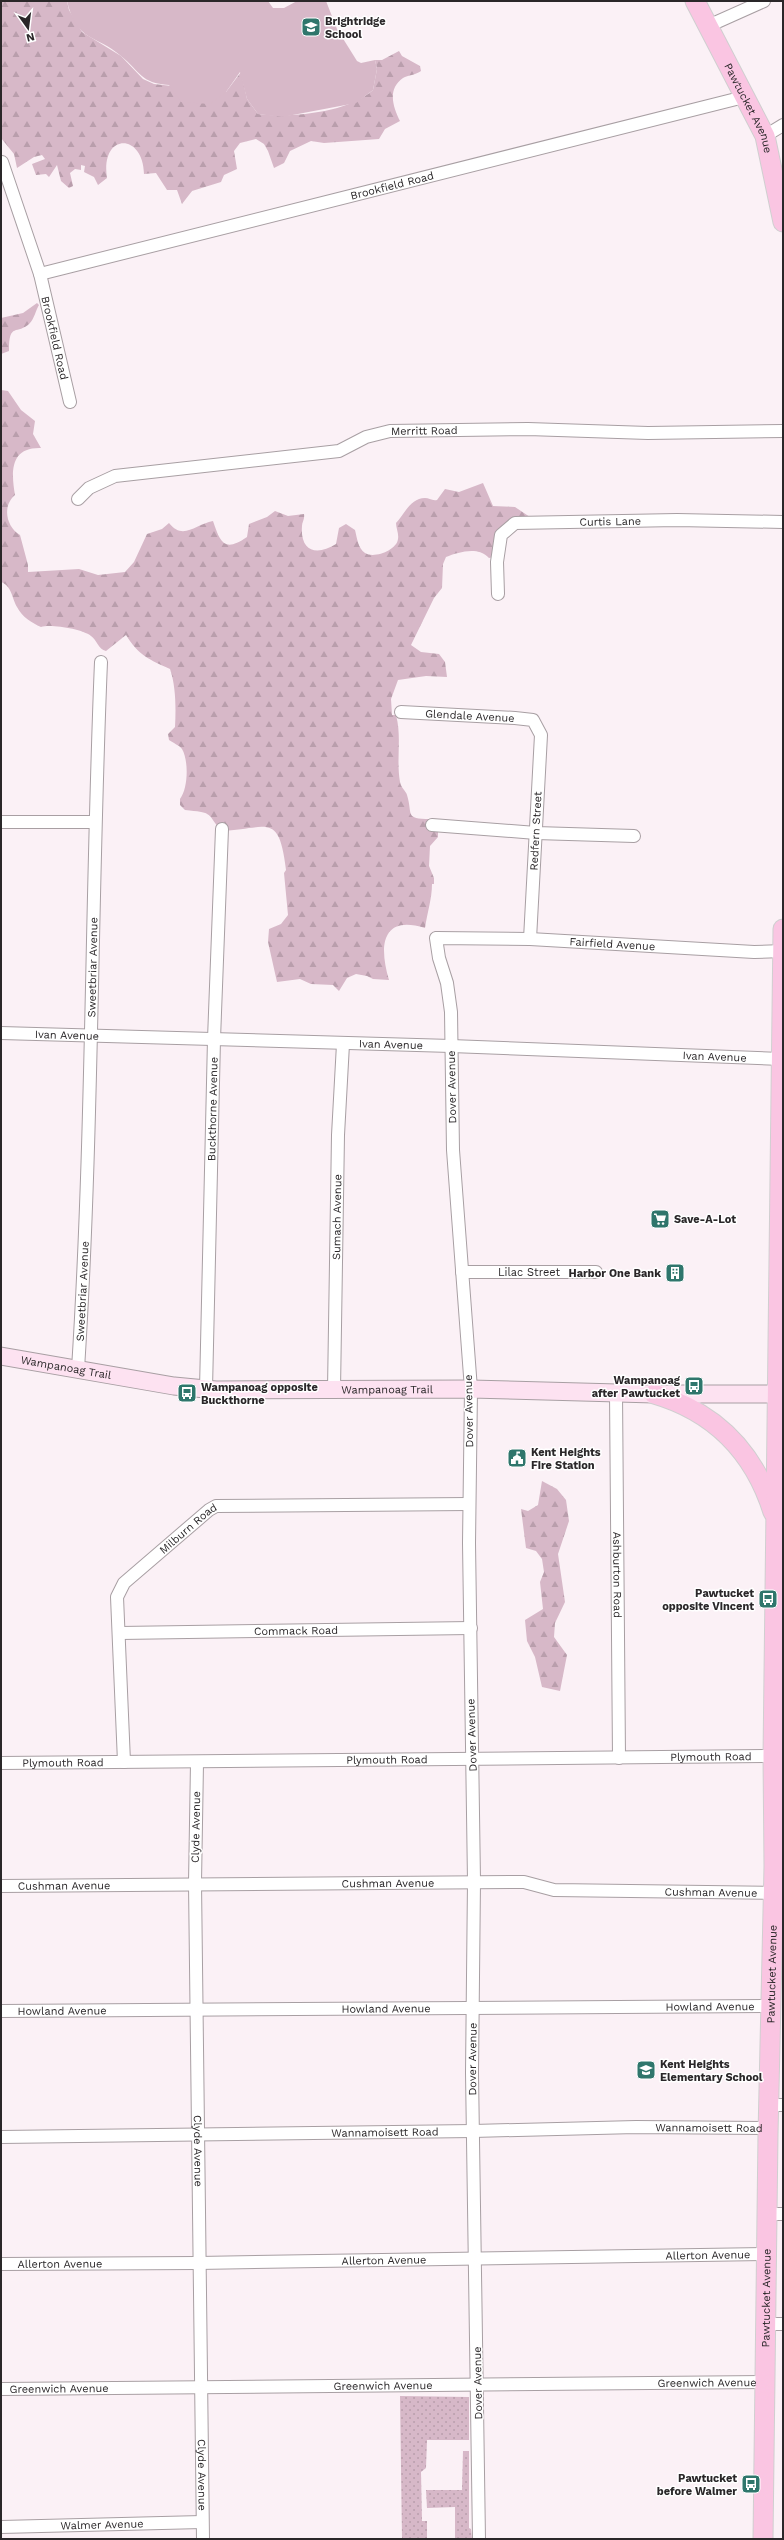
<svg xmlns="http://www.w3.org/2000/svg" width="784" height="2540" font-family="'Work Sans',sans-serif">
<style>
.grass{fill:url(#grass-dots)}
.forest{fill:url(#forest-firs)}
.park{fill:#d7b8c8}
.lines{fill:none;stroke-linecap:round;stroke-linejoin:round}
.minor-casing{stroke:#a89fa3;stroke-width:14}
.secondary-casing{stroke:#a89fa3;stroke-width:19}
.primary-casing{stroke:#d0cfd0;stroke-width:21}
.minor{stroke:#fff;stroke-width:12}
.secondary{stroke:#fde2f1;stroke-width:17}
.primary{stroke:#fac5e2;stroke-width:19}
.labels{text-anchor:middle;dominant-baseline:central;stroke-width:3;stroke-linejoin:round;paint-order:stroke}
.poi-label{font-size:11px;font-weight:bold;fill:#2a2729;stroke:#fff;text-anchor:start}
.street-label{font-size:11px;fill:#2a2729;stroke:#fff}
</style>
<defs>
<pattern id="grass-dots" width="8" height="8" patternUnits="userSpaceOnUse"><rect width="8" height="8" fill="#d7b8c8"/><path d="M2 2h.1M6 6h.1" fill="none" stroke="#b99eac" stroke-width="1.8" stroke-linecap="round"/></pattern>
<pattern id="forest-firs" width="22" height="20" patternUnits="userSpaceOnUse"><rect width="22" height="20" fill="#d7b8c8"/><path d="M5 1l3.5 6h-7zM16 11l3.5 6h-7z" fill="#b99eac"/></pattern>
</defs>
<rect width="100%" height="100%" fill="#fbf1f6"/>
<path class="grass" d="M 400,2396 L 469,2397 L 469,2440 L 427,2440 L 426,2468 L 421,2472 L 422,2521 L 427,2521 L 427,2539 L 402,2539 Z
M 463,2451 L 469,2451 L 469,2528 L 471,2529 L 472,2539 L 455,2539 L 455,2507 L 427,2508 L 426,2490 L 462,2490 Z"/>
<path class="forest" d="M 1,1 L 67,1 L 69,10 L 82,32 L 121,56 L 143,79 L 154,84 L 226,92 L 241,72 L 247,99 L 258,114 C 290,118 348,113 373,90 L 377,69 L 375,60 L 382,60 L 399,51 L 402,56 L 420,66 L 421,71 C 416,75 408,75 403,78 C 387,89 393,107 400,121 L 385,129 L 379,139 L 324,143 L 311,141 L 290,151 L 284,163 L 274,168 L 268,151 L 264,144 L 256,139 L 240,143 L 234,151 L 237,169 L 224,175 L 221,182 L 192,191 L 182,204 L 177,190 L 167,190 L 156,173 L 144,174 C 143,132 100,133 107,178 L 98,185 L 94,177 L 84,172 L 85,166 L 81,165 L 81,170 L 75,169 L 70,173 L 73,186 L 69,188 L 61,181 L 57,165 L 49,177 L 46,174 L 36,175 L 32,164 L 45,159 L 42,155 L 34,157 L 17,168 L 14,154 L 1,138 Z
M 37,303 L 39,305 C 36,310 34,319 30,323 C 17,336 9,321 9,351 L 1,354 L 1,318 L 23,313 Z
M 1,390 L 8,391 L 21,410 L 35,421 L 33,434 L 41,448 C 10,447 11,472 15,495 C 2,506 6,527 20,535 L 28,565 L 28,572 L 79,569 L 98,575 L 125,572 L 134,562 L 147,534 L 162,529 L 169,523 C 183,541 196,524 213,521 C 220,542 224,553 247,537 L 249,524 L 267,517 L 275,511 L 288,516 L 304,514 C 305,519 302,522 302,526 C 300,552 317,556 336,544 L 339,528 L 346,524 L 355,530 C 357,538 358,548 365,553 C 374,559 397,550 398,539 C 399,534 396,528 396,523 C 404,515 410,498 425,498 C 429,498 432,501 437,500 L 445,489 L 459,492 L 483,483 L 493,506 L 515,507 L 533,519 L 509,524 L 498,556 L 489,558 C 478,546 459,552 446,557 L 443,564 L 442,588 L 434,598 L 411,645 L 421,652 L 439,654 L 445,662 L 447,677 L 426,676 L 398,680 L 391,699 L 392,715 L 396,715 C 402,737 396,759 400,782 C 401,788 406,791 407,795 C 413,814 404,819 430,819 L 438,826 L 438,837 L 430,846 L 429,866 L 434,878 L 434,884 L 432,884 C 432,899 427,913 425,928 C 381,914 379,947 389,980 L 373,979 L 367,976 L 356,974 L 347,978 L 339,991 L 333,985 L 311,984 L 300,979 L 277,982 L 268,942 L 269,929 L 281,924 L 288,915 L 284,873 L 286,870 C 279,811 267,829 221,831 C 206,811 212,813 185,810 L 180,805 L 180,799 C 188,789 189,761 182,749 C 179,745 173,743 169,740 L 168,734 L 175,727 C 176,709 176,686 170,669 C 150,660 138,655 126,635 L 106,651 C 98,649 97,640 91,636 C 82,629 51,624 41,627 C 32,623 22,617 17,607 C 12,599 12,586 1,582 Z
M 542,1481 L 557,1489 L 566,1500 L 569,1521 L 558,1554 L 565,1602 L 555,1623 L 554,1637 L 567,1655 L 560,1691 L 542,1687 L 535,1657 L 527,1641 L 525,1620 L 543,1609 L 540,1582 L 544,1572 L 542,1559 L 536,1551 L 526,1548 L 521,1509 L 528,1511 L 538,1505 Z"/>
<path class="park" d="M 67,1 L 268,1 L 273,8 L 284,8 L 297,1 L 326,1 L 337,29 L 357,61 L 361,63 L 375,60 L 377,69 L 373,90 L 356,103 L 282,117 L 258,114 L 247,99 L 240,72 L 226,92 L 210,104 L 181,102 L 169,85 C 140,83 141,72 121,56 C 96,34 77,43 67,1 Z"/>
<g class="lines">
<g class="minor-casing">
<g id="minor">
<path d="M 708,26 L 764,1"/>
<path d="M 765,136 L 783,125"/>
<path id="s1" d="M 2,162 L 40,274 L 70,402"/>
<path id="s2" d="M 40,274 L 744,97"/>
<path id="s3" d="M 78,499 L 89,488 L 115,476 L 339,451 L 366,437 L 390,431 L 528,429 L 648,433 L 783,431"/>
<path id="s4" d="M 498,594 L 497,562 L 501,535 L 515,523 L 677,520 L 783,522"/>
<path id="s5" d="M 401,712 L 515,718 L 533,720 L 541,735 L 530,939"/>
<path d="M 1,822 L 94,822"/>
<path d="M 432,825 L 536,833 L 634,836"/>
<path id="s6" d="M 1,1033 L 451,1046 L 781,1059"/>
<path id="s7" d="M 462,1272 L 596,1272"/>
<path id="s8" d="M 78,1369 C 93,1134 91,898 101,662"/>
<path id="s9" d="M 206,1389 L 214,1039 L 222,829"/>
<path id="s10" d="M 334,1390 L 338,1135 L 343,1044"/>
<path id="s11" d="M 616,1393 L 619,1758"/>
<path id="s12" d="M 120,1633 L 471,1628"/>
<path id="s13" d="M 124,1762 L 117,1597 L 124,1583 L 209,1510 L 216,1506 L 469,1504"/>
<path id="s14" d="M 1,1763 L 773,1756"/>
<path id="s15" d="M 197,1763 L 195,1883 L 203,2539"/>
<path id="s16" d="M 1,1886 L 524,1882 L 554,1890 L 774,1893"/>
<path id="s17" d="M 1,2011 L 770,2006"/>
<path d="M 769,2105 L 783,2105"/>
<path id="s18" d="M 1,2137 L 473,2131 L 636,2127 L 768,2128"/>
<path d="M 767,2214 L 783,2214"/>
<path id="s19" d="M 1,2264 L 198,2263 L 766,2254"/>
<path d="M 767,2324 L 783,2324"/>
<path id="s20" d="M 1,2389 L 766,2382"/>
<path id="s21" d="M 1,2527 L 202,2522"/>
<path id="s22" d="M 479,2539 L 472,2073 L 474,1881 L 469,1543 L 471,1389 L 453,1150 L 451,1012 L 447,983 L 439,958 L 436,938 L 530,939 L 754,952 L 783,951"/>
</g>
</g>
<g class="secondary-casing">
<g id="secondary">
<path id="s23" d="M 1,1356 L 174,1386 L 216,1390 L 471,1389 L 654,1394 L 777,1394"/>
</g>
</g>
<g class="primary-casing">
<g id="primary">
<path id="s24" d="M 695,1 L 765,136 L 783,222"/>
<path d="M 654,1394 C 716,1412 754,1452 773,1512"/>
<path id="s25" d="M 763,2539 L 768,2134 L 774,1866 L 773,1756 L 783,929"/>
</g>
</g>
<use href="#minor" class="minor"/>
<use href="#secondary" class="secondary"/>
<use href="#primary" class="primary"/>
</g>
<defs>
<g id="school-square" transform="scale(1)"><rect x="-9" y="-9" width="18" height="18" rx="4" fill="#2f766c" stroke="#fff"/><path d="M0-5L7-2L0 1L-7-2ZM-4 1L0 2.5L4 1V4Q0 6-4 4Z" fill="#fff"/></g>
<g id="supermarket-square" transform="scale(1)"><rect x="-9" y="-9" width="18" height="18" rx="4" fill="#2f766c" stroke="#fff"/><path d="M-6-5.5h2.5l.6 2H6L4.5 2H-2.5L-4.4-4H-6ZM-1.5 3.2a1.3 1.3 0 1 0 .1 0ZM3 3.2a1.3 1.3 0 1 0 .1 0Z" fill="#fff"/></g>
<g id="building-square" transform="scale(1)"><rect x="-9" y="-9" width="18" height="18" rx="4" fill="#2f766c" stroke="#fff"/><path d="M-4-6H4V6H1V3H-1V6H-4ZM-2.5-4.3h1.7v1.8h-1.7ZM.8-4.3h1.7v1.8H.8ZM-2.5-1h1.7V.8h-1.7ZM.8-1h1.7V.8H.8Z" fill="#fff"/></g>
<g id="bus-square" transform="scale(1)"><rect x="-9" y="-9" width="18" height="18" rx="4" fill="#2f766c" stroke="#fff"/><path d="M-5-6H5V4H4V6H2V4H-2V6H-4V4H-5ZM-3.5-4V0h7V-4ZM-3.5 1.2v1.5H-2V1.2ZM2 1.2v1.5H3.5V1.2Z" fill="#fff"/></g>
<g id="civic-square" transform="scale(1)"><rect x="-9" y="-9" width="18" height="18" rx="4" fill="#2f766c" stroke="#fff"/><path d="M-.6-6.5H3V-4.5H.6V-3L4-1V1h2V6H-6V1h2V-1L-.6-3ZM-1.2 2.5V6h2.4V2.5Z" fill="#fff"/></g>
</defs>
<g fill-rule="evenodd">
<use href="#school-square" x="311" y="27"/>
<use href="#supermarket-square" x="660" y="1219"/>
<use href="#building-square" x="675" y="1273"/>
<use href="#bus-square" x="694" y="1386"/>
<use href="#bus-square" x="187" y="1393"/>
<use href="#civic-square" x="517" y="1458"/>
<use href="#bus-square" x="768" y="1599"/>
<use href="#school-square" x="646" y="2070"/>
<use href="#bus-square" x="751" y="2484"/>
</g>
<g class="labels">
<g class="poi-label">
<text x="325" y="21">Brightridge<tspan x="325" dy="13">School</tspan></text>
<text x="674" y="1219">Save-A-Lot</text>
<text x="661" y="1273" text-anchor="end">Harbor One Bank</text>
<text x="680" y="1380" text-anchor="end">Wampanoag<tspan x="680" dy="13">after Pawtucket</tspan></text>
<text x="201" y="1387">Wampanoag opposite<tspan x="201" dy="13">Buckthorne</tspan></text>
<text x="531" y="1452">Kent Heights<tspan x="531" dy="13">Fire Station</tspan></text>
<text x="754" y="1593" text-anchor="end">Pawtucket<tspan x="754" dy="13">opposite Vincent</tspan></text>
<text x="660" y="2064">Kent Heights<tspan x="660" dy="13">Elementary School</tspan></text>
<text x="737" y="2478" text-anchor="end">Pawtucket<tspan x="737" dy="13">before Walmer</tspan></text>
</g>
<g class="street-label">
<text stroke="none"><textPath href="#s24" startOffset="120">Pawtucket Avenue</textPath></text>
<text stroke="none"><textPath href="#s2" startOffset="363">Brookfield Road</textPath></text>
<text stroke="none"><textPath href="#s1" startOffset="184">Brookfield Road</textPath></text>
<text stroke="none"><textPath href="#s3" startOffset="359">Merritt Road</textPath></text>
<text stroke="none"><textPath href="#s4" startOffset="173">Curtis Lane</textPath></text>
<text stroke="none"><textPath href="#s5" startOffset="69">Glendale Avenue</textPath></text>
<text transform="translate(536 831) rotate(-87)">Redfern Street</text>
<text stroke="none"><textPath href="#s22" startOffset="1780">Fairfield Avenue</textPath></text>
<text stroke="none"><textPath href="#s8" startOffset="402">Sweetbriar Avenue</textPath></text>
<text stroke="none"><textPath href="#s6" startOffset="66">Ivan Avenue</textPath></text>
<text stroke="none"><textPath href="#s6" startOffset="390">Ivan Avenue</textPath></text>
<text stroke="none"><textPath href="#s6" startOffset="714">Ivan Avenue</textPath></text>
<text transform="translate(452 1087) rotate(-91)">Dover Avenue</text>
<text stroke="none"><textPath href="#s9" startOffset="280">Buckthorne Avenue</textPath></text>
<text stroke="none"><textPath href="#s10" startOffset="173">Sumach Avenue</textPath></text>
<text stroke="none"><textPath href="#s7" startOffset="67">Lilac Street</textPath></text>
<text stroke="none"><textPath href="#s8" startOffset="78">Sweetbriar Avenue</textPath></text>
<text stroke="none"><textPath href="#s23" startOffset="66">Wampanoag Trail</textPath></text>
<text stroke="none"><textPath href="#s23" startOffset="389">Wampanoag Trail</textPath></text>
<text transform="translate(469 1411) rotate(-91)">Dover Avenue</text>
<text stroke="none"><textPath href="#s13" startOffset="265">Milburn Road</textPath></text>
<text stroke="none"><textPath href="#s11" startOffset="182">Ashburton Road</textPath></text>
<text stroke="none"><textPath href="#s12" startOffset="176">Commack Road</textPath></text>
<text transform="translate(472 1735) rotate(-92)">Dover Avenue</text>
<text stroke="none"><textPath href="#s14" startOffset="710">Plymouth Road</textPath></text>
<text stroke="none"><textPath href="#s14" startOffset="386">Plymouth Road</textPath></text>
<text stroke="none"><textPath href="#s14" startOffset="62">Plymouth Road</textPath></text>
<text transform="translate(196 1827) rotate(-89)">Clyde Avenue</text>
<text stroke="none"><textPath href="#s16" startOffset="387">Cushman Avenue</textPath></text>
<text stroke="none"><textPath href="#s16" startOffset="63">Cushman Avenue</textPath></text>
<text stroke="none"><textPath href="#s16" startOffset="711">Cushman Avenue</textPath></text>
<text stroke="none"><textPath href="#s25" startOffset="565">Pawtucket Avenue</textPath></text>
<text stroke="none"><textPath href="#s17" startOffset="385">Howland Avenue</textPath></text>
<text stroke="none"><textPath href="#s17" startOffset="709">Howland Avenue</textPath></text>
<text stroke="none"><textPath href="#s17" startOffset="61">Howland Avenue</textPath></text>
<text stroke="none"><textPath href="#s22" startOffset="480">Dover Avenue</textPath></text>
<text stroke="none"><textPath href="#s18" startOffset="708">Wannamoisett Road</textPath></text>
<text stroke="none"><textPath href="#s18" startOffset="384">Wannamoisett Road</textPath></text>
<text stroke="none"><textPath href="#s15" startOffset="388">Clyde Avenue</textPath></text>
<text stroke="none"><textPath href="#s19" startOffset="707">Allerton Avenue</textPath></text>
<text stroke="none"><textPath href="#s19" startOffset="383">Allerton Avenue</textPath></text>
<text stroke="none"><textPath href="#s19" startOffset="59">Allerton Avenue</textPath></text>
<text stroke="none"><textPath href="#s25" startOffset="241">Pawtucket Avenue</textPath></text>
<text stroke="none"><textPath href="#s20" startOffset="706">Greenwich Avenue</textPath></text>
<text transform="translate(478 2383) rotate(-91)">Dover Avenue</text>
<text stroke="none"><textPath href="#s20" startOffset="382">Greenwich Avenue</textPath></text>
<text stroke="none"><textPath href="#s20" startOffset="58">Greenwich Avenue</textPath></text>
<text stroke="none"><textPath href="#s15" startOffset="712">Clyde Avenue</textPath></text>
<text stroke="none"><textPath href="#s21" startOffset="101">Walmer Avenue</textPath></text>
</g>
</g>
<rect width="784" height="2540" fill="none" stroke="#2a2729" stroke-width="4"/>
<g transform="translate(28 28) rotate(166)" stroke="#ffffff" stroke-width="3" paint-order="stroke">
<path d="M0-3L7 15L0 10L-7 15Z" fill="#2a2729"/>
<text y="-6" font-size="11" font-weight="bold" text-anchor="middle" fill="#2a2729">N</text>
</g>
</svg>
